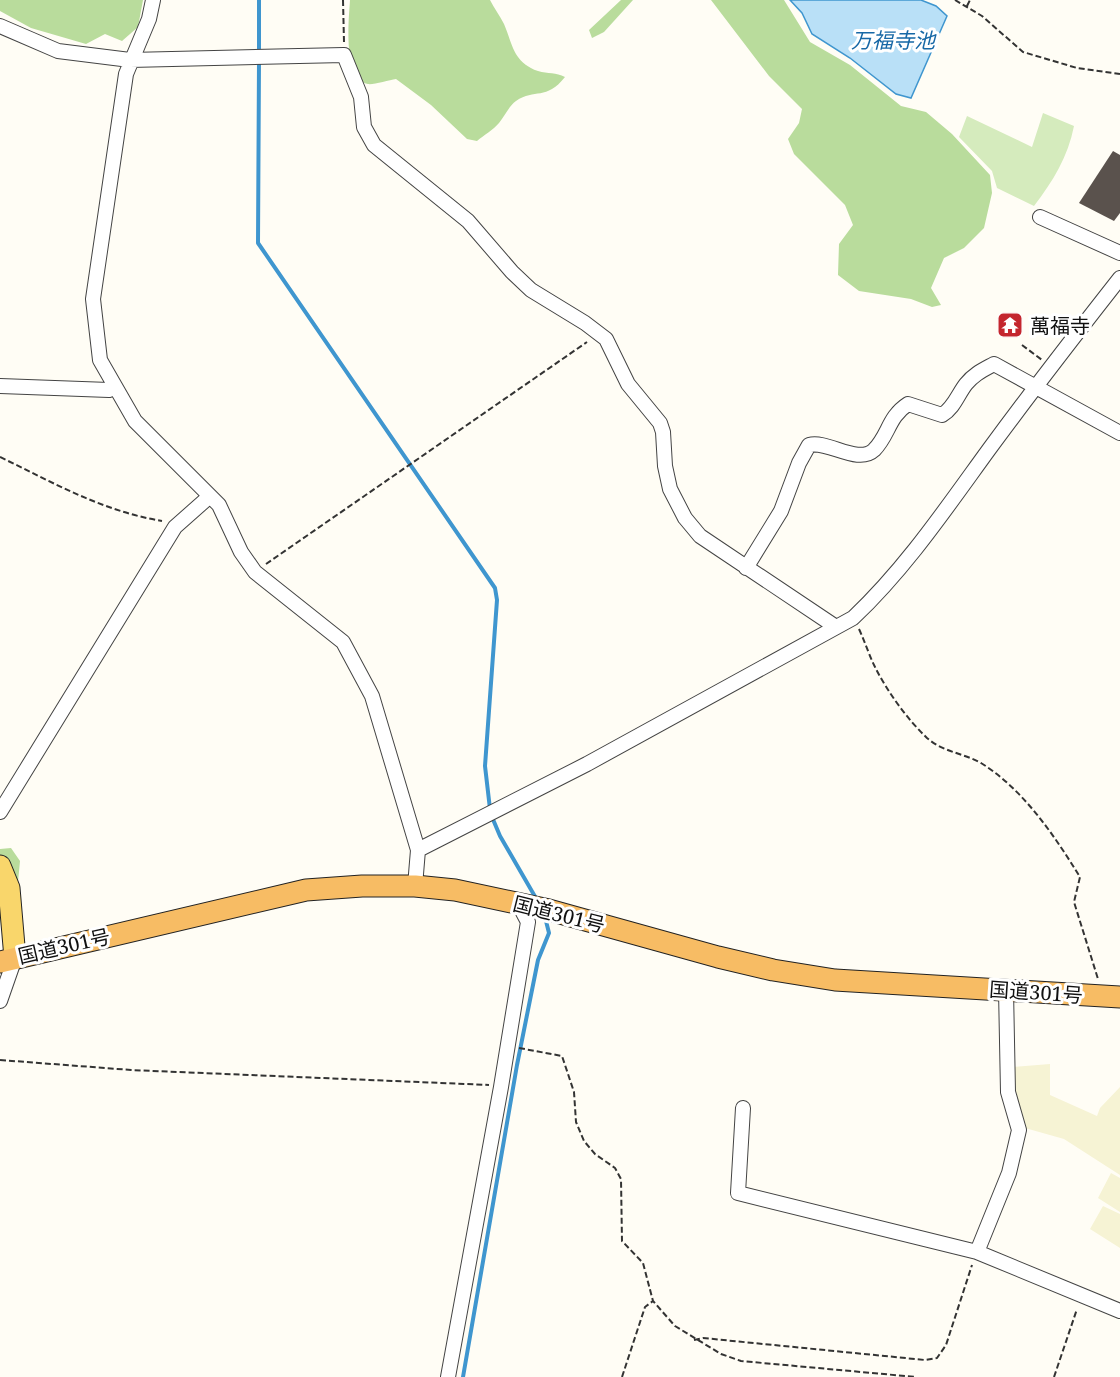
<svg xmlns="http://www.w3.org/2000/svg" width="1120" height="1377" font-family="'Noto Serif','Noto Sans JP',serif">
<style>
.farmland{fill:#f6f3d4}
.green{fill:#d5ebbd}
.forest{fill:#b9dc9c}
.water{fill:#b9e0f7;stroke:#3f96cf;stroke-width:1.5}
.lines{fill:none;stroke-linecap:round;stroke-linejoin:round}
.stream{stroke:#3f96cf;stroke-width:4}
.building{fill:#5a524d}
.minor-casing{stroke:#444;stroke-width:16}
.primary-casing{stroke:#222;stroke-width:23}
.trunk-casing{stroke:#222;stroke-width:23}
.path{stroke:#333;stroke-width:2;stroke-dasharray:6 3;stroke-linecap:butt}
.minor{stroke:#fff;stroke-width:14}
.primary{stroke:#f9d66b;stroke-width:21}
.trunk{stroke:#f7bc64;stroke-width:21}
.labels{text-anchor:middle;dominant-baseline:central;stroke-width:6;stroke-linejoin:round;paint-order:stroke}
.poi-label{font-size:20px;fill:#111;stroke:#fff;text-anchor:start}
.street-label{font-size:20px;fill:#111;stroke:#fff}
.water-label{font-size:21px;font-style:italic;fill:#1768a6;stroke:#fff}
</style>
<rect width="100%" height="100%" fill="#fffdf5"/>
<path class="farmland" d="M 1050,1064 L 1050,1095 L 1097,1116 L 1100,1108 L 1120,1087 L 1120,1175 L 1064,1139 L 1025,1128 L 1014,1091 L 1013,1067 Z
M 1111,1173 L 1120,1178 L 1120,1212 L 1098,1198 Z
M 1103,1206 L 1120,1214 L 1120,1248 L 1090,1229 Z"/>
<path class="green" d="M 1043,113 L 1074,126 C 1068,157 1053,181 1034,206 L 997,188 L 992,171 L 959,137 L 967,116 L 1032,147 Z"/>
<path class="forest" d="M 0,0 L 143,0 L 138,27 L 122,41 L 105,34 L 86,44 L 31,28 L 0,11 Z
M 350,0 L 490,0 C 494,8 500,16 504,24 C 513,45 513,62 538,71 C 548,74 556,72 565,77 C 546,101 535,88 516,101 C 509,106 505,116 499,123 C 493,130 484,135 477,141 L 467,139 L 431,105 L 396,79 C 389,80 373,85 368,84 C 342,79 349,18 350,0 Z
M 621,0 L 633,0 L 604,32 L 592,38 L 589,30 Z
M 711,0 L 784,0 L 810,42 L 850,65 L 901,106 L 926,112 L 952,134 L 990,175 L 992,193 L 984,228 L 964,248 L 944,258 L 931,288 L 941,305 L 932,307 L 911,299 L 859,291 L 838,275 L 839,244 L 853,225 L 845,205 L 794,154 L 788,139 L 799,123 L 802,109 L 769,76 Z
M 11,848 L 20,861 L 18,882 L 2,899 L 0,926 L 0,849 Z"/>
<path class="water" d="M 790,0 L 921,0 L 936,6 L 947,16 L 911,98 L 896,94 L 850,58 L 812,34 L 802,13 Z"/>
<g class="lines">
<path class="stream" d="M 259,53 L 259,0
M 259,61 L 258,243 L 495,588 L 497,600 L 485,766 L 490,809
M 492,817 L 500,836 L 537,900
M 463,1377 L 517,1065 L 538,960 L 549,933 L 545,917"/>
</g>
<path class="building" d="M 1113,151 L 1120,155 L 1120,213 L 1114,221 L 1079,203 Z"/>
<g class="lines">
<g class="minor-casing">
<path id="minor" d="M 153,0 L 149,19 L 126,74 L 93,299 L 100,360 L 135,421 L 219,505 L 241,552 L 255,572 L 343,642 L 372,696 L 418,850 L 415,886
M 0,26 L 58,51 L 130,60 L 344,55 L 361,97 L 364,127 L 374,145 L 468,221 L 512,272 L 531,290 L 585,323 L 606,339 L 628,384 L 660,423 L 663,432 L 665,466 L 670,489 L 685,518 L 700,536 L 836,627
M 1040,217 L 1120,253
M 0,386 L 109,390 L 114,388
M 746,568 L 781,511 L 799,463 L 809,445 C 828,440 858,465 874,450 C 889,435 888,417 908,404 L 942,415 C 954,408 958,394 966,384 C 974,374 983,370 994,364 L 1120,433
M 0,812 L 175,527 L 210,496
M 418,850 L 587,764 L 853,618 C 906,568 947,507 990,448 C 1032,391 1076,334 1120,278
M 0,1001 L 15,958
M 743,1108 L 738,1193 L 977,1252 L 1120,1311
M 977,1252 L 1009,1173 L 1019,1130 L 1008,1092 L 1006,990
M 448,1377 L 501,1087 L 528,922 L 518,903"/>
</g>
<g class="primary-casing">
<path id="primary" d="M 0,866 L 9,888 L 15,958"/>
</g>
<g class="trunk-casing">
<path id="trunk" d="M 0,962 L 306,890 L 362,886 L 415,886 L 455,890 L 549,910 L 718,957 L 773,970 L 835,980 L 1120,997"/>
</g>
<path class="path" d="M 343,0 L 344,42
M 955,0 L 982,16 L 1023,52 L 1077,68 L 1120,74
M 967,6 L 970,0
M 1022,345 L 1042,360
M 0,457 C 54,483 102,511 162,521
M 266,564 L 587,342
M 859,629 C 865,642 869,655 875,667 C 887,691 907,719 927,738 C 943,752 963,753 981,763 C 1023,789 1054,835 1080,877 L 1074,902 L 1098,979
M 519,1048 L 562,1056 L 574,1092 L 576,1122 L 584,1141 L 595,1154 L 615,1168 L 621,1179 L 622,1241 L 643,1263 L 653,1301 L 675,1326 L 721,1354 L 741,1361 L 916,1377
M 0,1060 L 131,1070 L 489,1085
M 694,1340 L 703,1338 L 925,1360 L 937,1358 L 946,1345 L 972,1265
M 622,1377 L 645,1307 L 653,1301
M 1054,1377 L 1077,1309"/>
<use href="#minor" class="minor"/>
<use href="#primary" class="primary"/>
<use href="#trunk" class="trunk"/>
</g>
<defs>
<g id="temple-square" transform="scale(1.35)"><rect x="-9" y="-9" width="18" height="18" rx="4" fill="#c4262e" stroke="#fff"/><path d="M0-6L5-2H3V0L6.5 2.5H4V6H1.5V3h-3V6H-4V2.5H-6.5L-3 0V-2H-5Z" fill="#fff"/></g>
</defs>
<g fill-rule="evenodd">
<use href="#temple-square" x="1010" y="325"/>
</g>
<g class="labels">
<g class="poi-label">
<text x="1030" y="325">萬福寺</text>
</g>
<g class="street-label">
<text transform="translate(559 914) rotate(14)">国道301号</text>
<text transform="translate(64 946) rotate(-13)">国道301号</text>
<text transform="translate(1036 992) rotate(4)">国道301号</text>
</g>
<g class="water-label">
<text x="893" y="40">万福寺池</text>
</g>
</g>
</svg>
